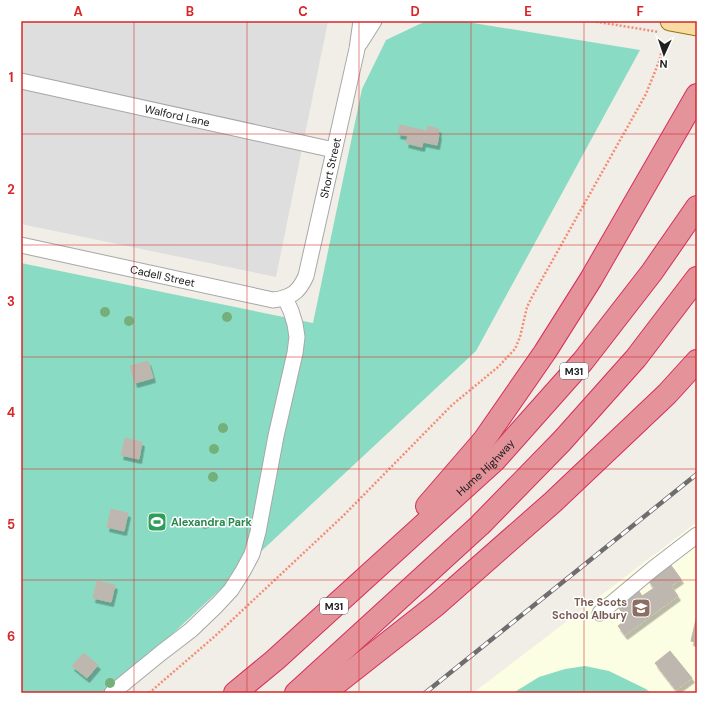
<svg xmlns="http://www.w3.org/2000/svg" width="718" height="714" font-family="'DM Sans',sans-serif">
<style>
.residential{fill:#dedede}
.education{fill:#fcfee3}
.pitch{fill:#89dcc3}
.building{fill:#bdb7b0;stroke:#c2b7aa;filter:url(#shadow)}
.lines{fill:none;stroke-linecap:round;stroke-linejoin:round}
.minor-casing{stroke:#a7a7a7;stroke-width:17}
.major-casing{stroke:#977306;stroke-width:21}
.highway-casing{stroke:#d52e5a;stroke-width:24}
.path{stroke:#f58c74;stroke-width:2.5;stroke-dasharray:2 2;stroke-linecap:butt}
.minor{stroke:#fff;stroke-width:15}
.major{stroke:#f9dba4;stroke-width:19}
.highway{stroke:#e4939b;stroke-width:22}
.rail-casing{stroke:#6e6e6e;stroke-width:4.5}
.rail{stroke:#fff;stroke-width:3;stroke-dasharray:9;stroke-linecap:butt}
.tree{fill:#75b07b}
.grid{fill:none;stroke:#d62828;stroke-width:1;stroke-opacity:0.55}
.labels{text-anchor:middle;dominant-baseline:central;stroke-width:3;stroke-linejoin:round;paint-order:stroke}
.shield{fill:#fff;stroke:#636363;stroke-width:1}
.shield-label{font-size:10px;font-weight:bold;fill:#202020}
.street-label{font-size:11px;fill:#202020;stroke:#fff}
.leisure-label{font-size:11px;font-weight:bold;fill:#27864d;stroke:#fff;text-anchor:start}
.education-label{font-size:11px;font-weight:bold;fill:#785e54;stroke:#fff;text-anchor:end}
.neatline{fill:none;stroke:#d62828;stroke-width:1.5}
.grid-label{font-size:13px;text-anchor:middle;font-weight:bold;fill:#d62828}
</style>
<defs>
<filter id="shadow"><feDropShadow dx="2.5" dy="4.5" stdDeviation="0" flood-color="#0004"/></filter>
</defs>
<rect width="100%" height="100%" fill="#f1eee7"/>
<path class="residential" d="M 21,21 L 328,21 L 276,277 L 21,224 Z"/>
<path class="education" d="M 697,522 L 697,693 L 473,693 Z"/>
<path class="pitch" d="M 426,21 L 461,21 L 640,50 L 476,351 L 109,693 L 21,693 L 21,263 L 313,323 L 362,89 L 386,40 Z
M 585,666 L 609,671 L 646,689 L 651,693 L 513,693 L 539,677 L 565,669 Z"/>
<path class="building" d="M 400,125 L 427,131 L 428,126 L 439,129 L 438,133 L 439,134 L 437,145 L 423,142 L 422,147 L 406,143 L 408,136 L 398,134 Z
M 148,361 L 153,378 L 135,383 L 130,366 Z
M 125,438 L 142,442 L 139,459 L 121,455 Z
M 111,509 L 128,513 L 124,531 L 107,527 Z
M 670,564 L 681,579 L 671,586 L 678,596 L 625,635 L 618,626 L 627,619 L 618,607 L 639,591 L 642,596 L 654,588 L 648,580 Z
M 97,581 L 115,585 L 111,602 L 93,598 Z
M 697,615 L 697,643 L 691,641 Z
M 670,651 L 692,678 L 676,690 L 655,663 Z
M 84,653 L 98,665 L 87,678 L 72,666 Z"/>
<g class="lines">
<g class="minor-casing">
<g id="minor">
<path d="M 360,43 L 374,21"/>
<path id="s1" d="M 21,81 L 334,150"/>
<path id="s2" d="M 21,245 L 273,300 C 291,298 299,292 306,276 L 357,49 L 361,21"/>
<path d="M 600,613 L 654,568 L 697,535"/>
<path d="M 112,693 L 161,653 L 191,630 L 217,605 L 231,590 L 243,571 L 252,554 L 258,532 L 276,436 L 295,353 L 297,337 L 295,324 L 291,311 L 285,298"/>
</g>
</g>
<g class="major-casing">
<path id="major" d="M 670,21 L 697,26"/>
</g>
<g class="highway-casing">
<g id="highway">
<path d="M 427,506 L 484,440 L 545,352 L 591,279 L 697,95"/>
<path id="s3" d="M 235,693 L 275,660 L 495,460 L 583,361 L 652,272 L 697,207"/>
<path d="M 296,693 L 480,525 L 562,441 L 636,358 L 697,278"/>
<path d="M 324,693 L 436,605 L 553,502 L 667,394 L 697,361"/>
</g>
</g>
<path class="path" d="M 592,21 L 659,32
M 149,693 L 214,637 L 343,516 L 452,405 L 498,367 L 515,349 L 520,337 L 527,307 L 533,295 L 646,94 L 660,59 L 662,48"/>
<use href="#minor" class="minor"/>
<use href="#major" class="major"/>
<use href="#highway" class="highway"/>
<g class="rail-casing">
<path id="rail" d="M 425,693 L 697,474"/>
</g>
<use href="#rail" class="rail"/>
</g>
<g class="tree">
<circle cx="105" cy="312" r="5"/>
<circle cx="227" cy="317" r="5"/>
<circle cx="129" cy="321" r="5"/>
<circle cx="223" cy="428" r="5"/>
<circle cx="214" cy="449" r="5"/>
<circle cx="213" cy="477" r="5"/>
<circle cx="205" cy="524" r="5"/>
<circle cx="110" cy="683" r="5"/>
</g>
<path class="grid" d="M 134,21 L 134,693M 247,21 L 247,693M 359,21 L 359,693M 471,21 L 471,693M 584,21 L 584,693M 21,134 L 697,134M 21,245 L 697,245M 21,357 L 697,357M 21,469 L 697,469M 21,580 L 697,580"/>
<defs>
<g id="stadium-square" transform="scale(1)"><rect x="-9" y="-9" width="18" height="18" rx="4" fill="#2e9e5b" stroke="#fff"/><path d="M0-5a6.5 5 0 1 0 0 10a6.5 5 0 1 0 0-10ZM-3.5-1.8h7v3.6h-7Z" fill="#fff"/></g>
<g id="school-square" transform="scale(1)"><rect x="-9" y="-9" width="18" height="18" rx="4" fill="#8d6e63" stroke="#fff"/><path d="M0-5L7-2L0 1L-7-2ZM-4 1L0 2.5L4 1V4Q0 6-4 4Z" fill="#fff"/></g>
</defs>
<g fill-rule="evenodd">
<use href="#stadium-square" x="157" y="522"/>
<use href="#school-square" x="641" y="608"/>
</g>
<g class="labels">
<g class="shield">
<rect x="560" y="363" width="28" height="16" rx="3"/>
<rect x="320" y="598" width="28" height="16" rx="3"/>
</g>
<g class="shield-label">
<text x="574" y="371">M31</text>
<text x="334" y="606">M31</text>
</g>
<g class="street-label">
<text stroke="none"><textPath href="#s1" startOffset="160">Walford Lane</textPath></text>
<text stroke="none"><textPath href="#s2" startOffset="412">Short Street</textPath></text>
<text stroke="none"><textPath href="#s2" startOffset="145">Cadell Street</textPath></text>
<text stroke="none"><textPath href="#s3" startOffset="337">Hume Highway</textPath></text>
</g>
<g class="leisure-label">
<text x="171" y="522">Alexandra Park</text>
</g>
<g class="education-label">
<text x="627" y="602">The Scots<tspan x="627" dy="13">School Albury</tspan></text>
</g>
</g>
<rect width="718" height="714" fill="none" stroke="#ffffff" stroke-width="44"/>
<g transform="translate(664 54) rotate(183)" stroke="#ffffff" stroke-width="3" paint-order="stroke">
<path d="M0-3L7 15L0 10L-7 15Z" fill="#202020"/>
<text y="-6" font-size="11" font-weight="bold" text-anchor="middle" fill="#202020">N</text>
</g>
<rect x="22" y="22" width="674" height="670" class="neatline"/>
<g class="grid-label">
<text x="78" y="16">A</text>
<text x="190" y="16">B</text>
<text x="303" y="16">C</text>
<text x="415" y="16">D</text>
<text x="528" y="16">E</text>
<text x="640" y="16">F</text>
<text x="11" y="82">1</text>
<text x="11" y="194">2</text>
<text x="11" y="306">3</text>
<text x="11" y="417">4</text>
<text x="11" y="529">5</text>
<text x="11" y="641">6</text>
</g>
</svg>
